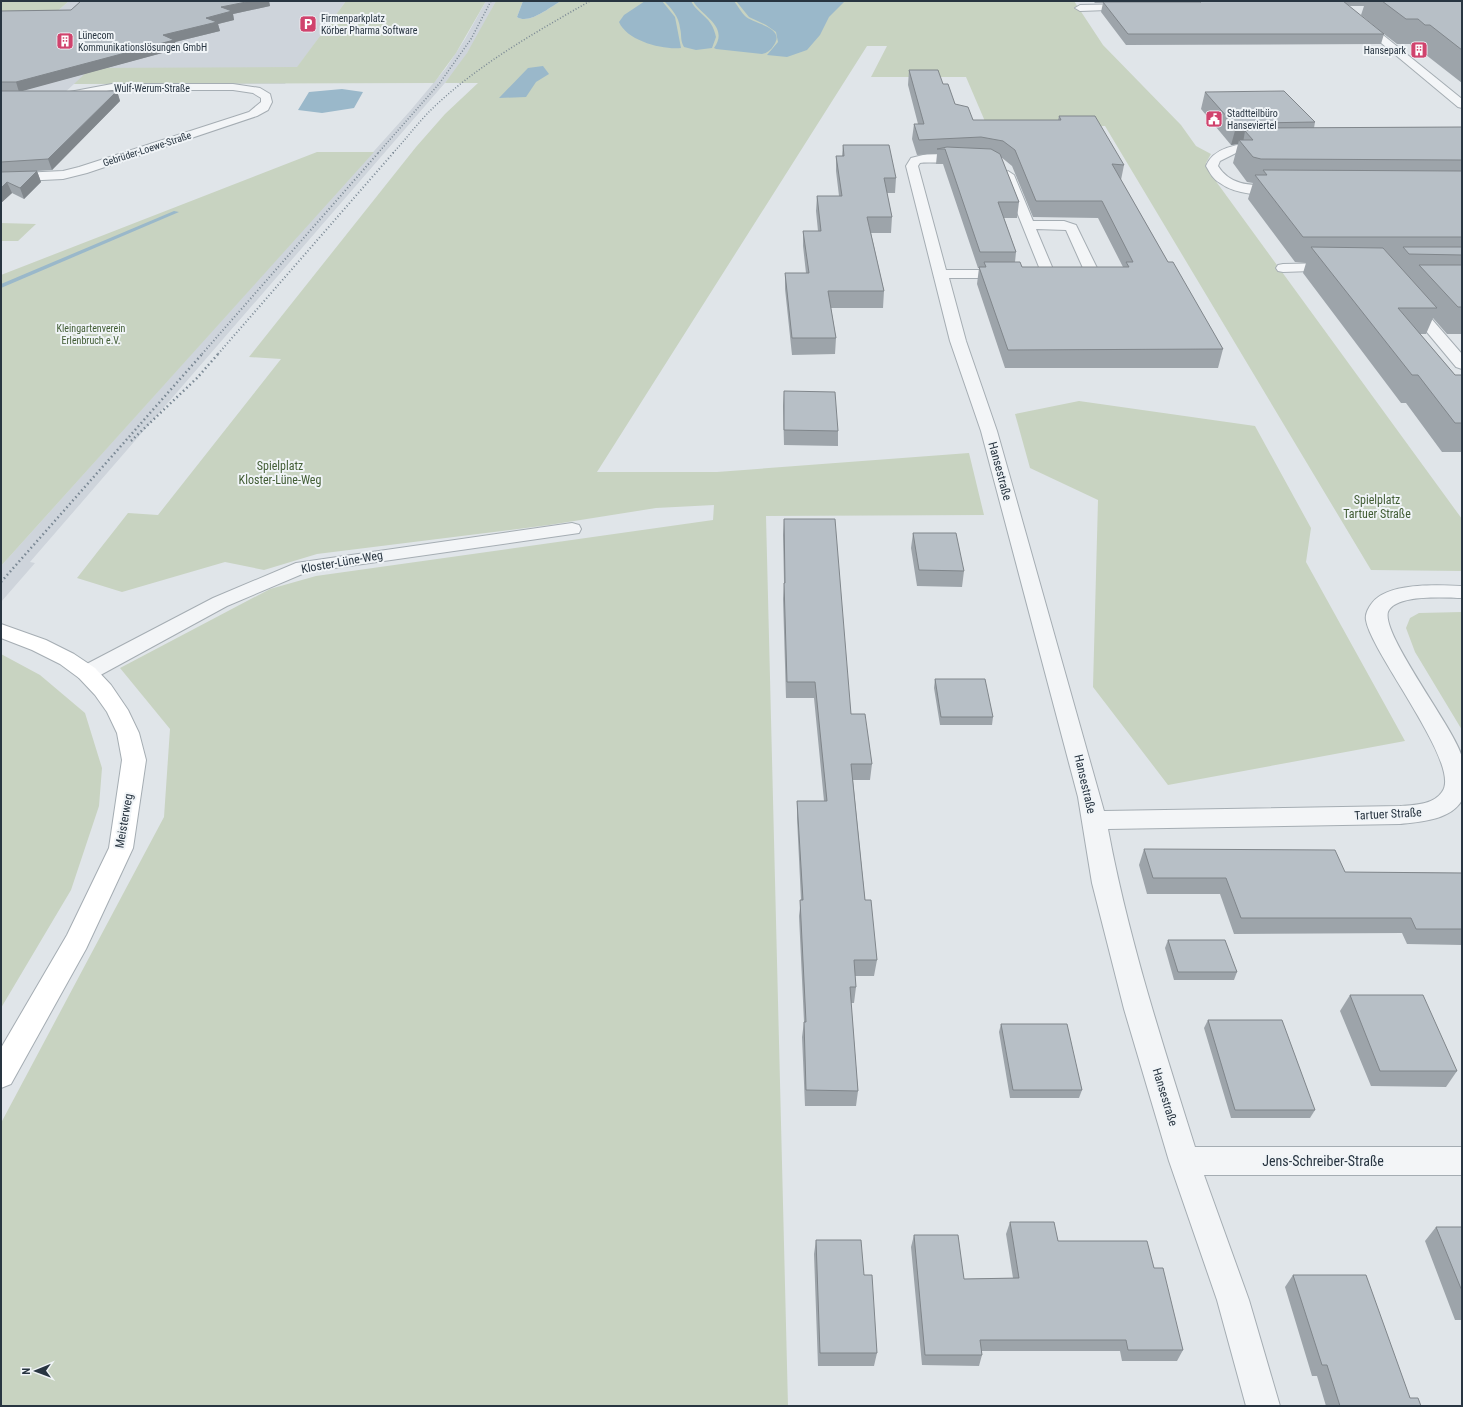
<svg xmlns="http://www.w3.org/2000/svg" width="1463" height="1407" font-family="'Roboto Condensed',sans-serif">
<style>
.built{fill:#ced4db}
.green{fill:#c8d3c1}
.water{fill:#9ab8ca}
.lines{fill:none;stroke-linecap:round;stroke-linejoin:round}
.stream{fill:#9ab8ca;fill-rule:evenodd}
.street-casing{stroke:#a5adb3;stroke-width:2}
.secondary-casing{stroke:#a5adb3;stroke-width:2}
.street{fill:#f3f5f7;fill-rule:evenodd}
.secondary{fill:#fff;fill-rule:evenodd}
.rail-far2{stroke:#798793;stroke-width:1.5;stroke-dasharray:1 2;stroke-linecap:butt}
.rail-far1{stroke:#798793;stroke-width:2;stroke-dasharray:1 2.5;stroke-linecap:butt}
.rail{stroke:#798793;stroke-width:2.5;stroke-dasharray:1.5 3;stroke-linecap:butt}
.wall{fill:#9da4aa;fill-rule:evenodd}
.shaded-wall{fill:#80868b}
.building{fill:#b7bfc6;stroke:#80868b}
.labels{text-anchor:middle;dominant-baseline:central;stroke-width:4;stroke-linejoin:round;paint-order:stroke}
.far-poi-label{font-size:10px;fill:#283541;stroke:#f0f4f7;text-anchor:start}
.far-street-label{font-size:10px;fill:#283541;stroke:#f0f4f7}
.far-park-label{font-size:10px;fill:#425d35;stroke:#f0f4f7}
.park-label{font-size:12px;fill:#425d35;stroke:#f0f4f7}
.street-label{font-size:12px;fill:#283541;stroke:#f0f4f7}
.near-street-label{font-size:14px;fill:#283541;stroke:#f0f4f7}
</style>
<rect width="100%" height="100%" fill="#e0e5e9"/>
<path class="built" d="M 69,1 L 346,1 L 285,84 L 74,84 L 63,94 L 1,94 L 1,15 L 53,15 Z
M 486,1 L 496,1 L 476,39 L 457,69 L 30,562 L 35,563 L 1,602 L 1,566 L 410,111 L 446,68 L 465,39 Z"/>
<path class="green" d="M 1,1 L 69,1 L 53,15 L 1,15 Z
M 346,1 L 486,1 L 456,53 L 434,83 L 74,84 L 91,68 L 297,67 Z
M 496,1 L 523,1 L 517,17 C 529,25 550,7 561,1 L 1074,1 L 1103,45 L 1181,125 L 1196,146 L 1211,154 L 1206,163 L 1207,168 L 1215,180 L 1462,519 L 1462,571 L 1371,570 L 1105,126 L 987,126 L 966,77 L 871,77 L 887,46 L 867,46 L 597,472 L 717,472 L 969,453 L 984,515 L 766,516 L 788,1406 L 1,1406 L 1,1123 L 164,817 L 170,729 L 120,668 L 270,589 L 316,576 L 713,520 L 714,505 L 656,508 L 549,525 L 317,554 L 264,570 L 225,562 L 122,592 L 77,578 L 128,513 L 158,515 L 281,359 L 249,357 L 416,147 L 445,114 L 478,83 L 445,83 L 467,53 Z
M 317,152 L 374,152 L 1,566 L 1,275 Z
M 1,223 L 36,224 L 18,241 L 1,241 Z
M 1079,401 L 1255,426 L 1311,528 L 1306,562 L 1405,741 L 1168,785 L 1093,687 L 1098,500 L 1030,468 L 1015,414 Z
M 1462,612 L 1462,730 L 1415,652 L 1406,628 L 1410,618 L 1419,613 Z
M 1,654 L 40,675 L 85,713 L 102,768 L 99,806 L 71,890 L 1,1008 Z"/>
<path class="water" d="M 523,1 L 561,1 C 550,7 529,25 517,17 Z
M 645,1 L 662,1 L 675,17 L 681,48 C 663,50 627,41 619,22 L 624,15 Z
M 664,1 L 691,1 C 698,15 712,16 716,37 L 712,48 L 696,50 L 684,47 C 680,40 682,36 680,28 C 679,17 672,9 664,1 Z
M 693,1 L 734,1 C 738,6 741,12 745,16 C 753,24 786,27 774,45 C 771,50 767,53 762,54 L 716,49 L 714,48 C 730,26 700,15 693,1 Z
M 736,1 L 845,1 L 829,17 L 820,35 L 807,50 L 787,57 L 767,55 L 778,42 L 776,32 L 766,25 L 749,17 Z
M 543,66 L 549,74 L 536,82 L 526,97 L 499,98 L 528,68 Z
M 342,89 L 363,92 L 354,108 L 322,113 L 298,110 L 309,92 Z"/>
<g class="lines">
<path class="stream" d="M 174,211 L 179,212 L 1,288 L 1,284 Z"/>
<g class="street-casing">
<path id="street" d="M 1165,1 L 1185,1 L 1201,4 L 1203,6 L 1198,9 L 1170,4 Z
M 1131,4 L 1136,7 L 1134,9 L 1080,11 L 1075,8 L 1080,5 Z
M 1359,17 L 1362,18 L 1462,99 L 1462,108 L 1458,107 L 1356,22 L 1354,20 Z
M 112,84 L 233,84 L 260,88 L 270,94 L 272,102 L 268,110 L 257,116 L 87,173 L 63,179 L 1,182 L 1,174 L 63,171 L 79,167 L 249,112 L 261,102 L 261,98 L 253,93 L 233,90 L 112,90 L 64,99 L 59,96 L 64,93 Z
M 1266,141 L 1272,145 L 1270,147 L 1238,152 L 1220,161 L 1218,166 C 1237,197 1279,178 1287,190 L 1285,193 C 1267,197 1236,195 1220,183 C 1213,179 1210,173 1206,166 C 1215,144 1245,144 1266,141 Z
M 927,154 L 965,155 L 971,159 C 966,166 931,161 920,163 L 918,166 L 946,270 L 1009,270 L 1014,271 L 1016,274 L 1014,277 L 1009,278 L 949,278 L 966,341 L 997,431 L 1104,811 L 1400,806 C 1414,805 1433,805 1442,792 C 1463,766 1371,653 1366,620 C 1365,615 1368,608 1372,603 C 1388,582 1438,585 1462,586 L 1462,598 C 1445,598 1400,594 1389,610 C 1376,628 1456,730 1462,757 C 1463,770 1462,787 1462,800 C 1451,820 1420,822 1400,824 L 1108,829 C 1128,937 1162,1042 1195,1147 L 1462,1147 L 1462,1175 L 1204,1175 L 1249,1300 L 1280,1406 L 1246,1406 L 1217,1300 L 1169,1161 L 1124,1009 L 1092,883 L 1078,797 L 981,431 L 950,341 L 906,166 L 911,158 Z
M 1008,171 L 1014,175 L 1033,221 L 1064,221 L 1076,225 L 1097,268 L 1090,277 L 1060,277 L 1058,274 L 1060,271 L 1081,270 L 1083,268 L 1066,230 L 1036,229 L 1055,274 L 1053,277 L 1043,277 L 1002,175 Z
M 1334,263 L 1339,264 L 1341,267 L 1339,270 L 1283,272 L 1278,271 L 1276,268 L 1278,265 L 1283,264 Z
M 1411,300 L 1416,301 L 1462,354 L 1462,369 L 1456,367 L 1406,307 L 1404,304 L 1406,301 Z
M 572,523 L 579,525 L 581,529 L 579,533 L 307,572 L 227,606 L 95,678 L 87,680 L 79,678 L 76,673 L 79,668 L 213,598 L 296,563 Z"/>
</g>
<g class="secondary-casing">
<path id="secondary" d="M 1,624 L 46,640 L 74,654 L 95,668 L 111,685 L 128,710 L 139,733 L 146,760 L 133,848 L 86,949 L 11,1084 L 1,1088 L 1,1048 L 67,935 L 109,848 L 122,760 L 117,733 L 107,712 L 95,695 L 79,678 L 60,664 L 32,650 L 1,638 Z"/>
</g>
<use href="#street" class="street"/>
<use href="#secondary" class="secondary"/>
<path class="rail-far2" d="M 378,153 L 439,84 L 471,39 L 491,1
M 393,153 C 407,138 419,121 434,107 C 479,64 536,32 590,1"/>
<path class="rail-far1" d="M 202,354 L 379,152
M 218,354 L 394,152"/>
<path class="rail" d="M 131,441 L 197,378 L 219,353
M 1,582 L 203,353"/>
</g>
<path class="wall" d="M 81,1 L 269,1 L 270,6 L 233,14 L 234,20 L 218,24 L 220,31 L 175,42 L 177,49 L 20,91 L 117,91 L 120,101 L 52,170 L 37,171 L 41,182 L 24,199 L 12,193 L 1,203 L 1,11 L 71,10 Z
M 1093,1 L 1124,1 L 1124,2 L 1199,2 L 1189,2 L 1188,1 L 1462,1 L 1462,83 L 1421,51 L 1417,51 L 1410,44 L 1397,44 L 1384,34 L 1381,44 L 1126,45 L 1101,12 L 1103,3 L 1095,3 ZM 1346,4 L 1350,6 L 1364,6 L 1361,15 L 1384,34 Z
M 909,70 L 943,84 L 955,104 L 973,120 L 1058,120 L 1059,116 L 1124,165 L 1121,180 L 1168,262 L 1223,349 L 1218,368 L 1005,368 L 977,284 L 979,268 L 978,268 L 943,164 L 936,164 L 937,154 L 917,155 L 912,139 L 914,124 L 918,124 L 908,85 ZM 1001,157 L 1012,166 L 1033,217 L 1098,218 L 1123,267 L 1022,267 L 1015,262 L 1016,252 L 1004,218 L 1017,218 L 1019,202 Z
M 1205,92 L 1315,122 L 1314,128 L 1462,127 L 1462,334 L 1447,334 L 1433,318 L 1426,334 L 1420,334 L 1455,375 L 1462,375 L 1462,452 L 1442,452 L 1406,403 L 1401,403 L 1303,273 L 1306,263 L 1295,262 L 1248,199 L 1253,183 L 1247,182 L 1233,163 L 1238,144 L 1231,145 L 1201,109 Z
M 843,145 L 896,178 L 895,193 L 887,193 L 892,217 L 891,233 L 871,233 L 884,291 L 883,308 L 831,308 L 836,338 L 835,354 L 792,355 L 785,289 L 785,273 L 806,273 L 803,246 L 803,231 L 818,231 L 816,211 L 817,196 L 839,196 L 836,171 L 836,156 L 842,156 Z
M 784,391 L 838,431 L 838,446 L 784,445 L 783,406 Z
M 784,519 L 851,714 L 872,764 L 870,780 L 853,780 L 865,900 L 877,960 L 874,976 L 855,976 L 856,987 L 854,1003 L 851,1003 L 858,1091 L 856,1106 L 805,1106 L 802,1037 L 804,1022 L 799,916 L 801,900 L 797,818 L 797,801 L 824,801 L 814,698 L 786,698 L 783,599 L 784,583 L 783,535 Z
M 913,533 L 964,571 L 962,587 L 917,586 L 911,548 Z
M 935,679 L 993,717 L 992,725 L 940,725 L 934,688 Z
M 1144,849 L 1345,872 L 1462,873 L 1462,945 L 1407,944 L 1402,933 L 1234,934 L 1220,894 L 1147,894 L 1139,865 Z
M 1168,940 L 1237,972 L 1234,980 L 1174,980 L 1165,948 Z
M 1350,995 L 1457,1071 L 1446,1087 L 1371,1086 L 1340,1011 Z
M 1208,1020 L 1315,1110 L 1310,1118 L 1231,1118 L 1204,1028 Z
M 1001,1024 L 1082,1090 L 1079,1098 L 1010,1098 L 999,1032 Z
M 1010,1222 L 1058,1241 L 1154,1268 L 1183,1350 L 1177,1361 L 1122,1361 L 1120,1351 L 982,1351 L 982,1355 L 979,1366 L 922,1365 L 911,1247 L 914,1235 L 964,1279 L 1013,1278 L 1006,1234 Z
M 1436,1227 L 1462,1227 L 1462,1320 L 1455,1320 L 1425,1241 Z
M 816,1240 L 864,1275 L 877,1353 L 874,1366 L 818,1366 L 814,1254 Z
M 1293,1275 L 1410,1398 L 1421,1406 L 1326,1406 L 1317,1376 L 1312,1376 L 1285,1287 Z"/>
<path class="shaded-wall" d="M 251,1 L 269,1 L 270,6 L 233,14 L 234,20 L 218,24 L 220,31 L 175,42 L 177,49 L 19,92 L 16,82 L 163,35 L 221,7 Z
M 117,91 L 120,101 L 52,170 L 48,159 Z
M 1258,123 L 1253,140 L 1245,131 L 1243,143 L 1239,140 L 1238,144 L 1231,145 L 1236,127 Z
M 37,171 L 41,182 L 24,199 L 20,188 Z
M 7,182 L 12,193 L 1,203 L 1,188 Z"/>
<path class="building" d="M 81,1 L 251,1 L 221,7 L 232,11 L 206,18 L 217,22 L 163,35 L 174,40 L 16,82 L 1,82 L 1,11 L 71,10 Z
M 1199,1 L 1343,1 L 1384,34 L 1128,34 L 1103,2 L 1201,2 Z
M 1382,1 L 1462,1 L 1462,50 L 1430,25 L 1425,25 L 1418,19 L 1406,19 Z
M 909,70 L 938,70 L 943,84 L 948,84 L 955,104 L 968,107 L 973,120 L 1061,120 L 1059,116 L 1095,116 L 1124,165 L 1112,164 L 1168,262 L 1173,262 L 1223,349 L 1008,350 L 979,267 L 986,267 L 984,262 L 1020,262 L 1022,267 L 1129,267 L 1126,262 L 1133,262 L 1102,201 L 1036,201 L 1015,150 L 1003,141 L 981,137 L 919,140 L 914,124 L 924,124 Z
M 1,91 L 117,91 L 48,159 L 1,162 Z
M 1284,91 L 1315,122 L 1258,123 L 1236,127 L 1205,92 Z
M 1462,127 L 1462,160 L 1261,159 L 1253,157 L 1239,140 L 1253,140 L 1245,131 L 1259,128 Z
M 843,145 L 889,145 L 896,178 L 884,178 L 892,217 L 867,217 L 884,291 L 828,291 L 836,338 L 792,338 L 785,273 L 809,273 L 803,231 L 821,231 L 817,196 L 842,196 L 836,156 L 844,156 Z
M 947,147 L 991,149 L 1000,154 L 1019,202 L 998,202 L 1016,252 L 980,252 L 945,149 L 937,149 Z
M 1263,170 L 1462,171 L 1462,237 L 1303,237 L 1255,175 L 1267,175 Z
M 37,171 L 20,188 L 7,182 L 1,188 L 1,172 Z
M 1311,247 L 1383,248 L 1437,308 L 1398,308 L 1455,375 L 1462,375 L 1462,423 L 1455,423 L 1418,375 L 1412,375 Z
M 1403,247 L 1462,247 L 1462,255 L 1409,254 Z
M 1419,265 L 1462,265 L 1462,307 L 1458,307 Z
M 784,391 L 835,392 L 838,431 L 784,430 Z
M 784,519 L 835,519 L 851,714 L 865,714 L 872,764 L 851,764 L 865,900 L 871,900 L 877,960 L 854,960 L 856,987 L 850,987 L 858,1091 L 806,1090 L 804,1022 L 806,1022 L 800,900 L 803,900 L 797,801 L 827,801 L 815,682 L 787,682 L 784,583 L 785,583 Z
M 913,533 L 956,533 L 964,571 L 919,570 Z
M 935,679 L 985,679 L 993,717 L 941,717 Z
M 1144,849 L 1335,850 L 1345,872 L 1462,873 L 1462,929 L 1416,929 L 1411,918 L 1241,918 L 1226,878 L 1153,878 Z
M 1168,940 L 1225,940 L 1237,972 L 1178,972 Z
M 1350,995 L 1423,995 L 1457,1071 L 1380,1071 Z
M 1208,1020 L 1282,1020 L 1315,1110 L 1235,1110 Z
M 1001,1024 L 1067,1024 L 1082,1090 L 1013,1090 Z
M 1010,1222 L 1054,1222 L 1058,1241 L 1147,1241 L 1154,1268 L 1163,1268 L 1183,1350 L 1128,1350 L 1126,1340 L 980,1340 L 982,1355 L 925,1355 L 914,1235 L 958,1235 L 964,1279 L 1019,1278 Z
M 1436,1227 L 1462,1227 L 1462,1291 Z
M 816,1240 L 861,1240 L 864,1275 L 872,1275 L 877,1353 L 820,1353 Z
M 1293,1275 L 1366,1275 L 1410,1398 L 1418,1398 L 1421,1406 L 1340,1406 L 1327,1365 L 1322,1365 Z"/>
<defs>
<g id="parking-square" transform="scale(0.9)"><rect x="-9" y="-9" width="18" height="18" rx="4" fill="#d0436d" stroke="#f0f4f7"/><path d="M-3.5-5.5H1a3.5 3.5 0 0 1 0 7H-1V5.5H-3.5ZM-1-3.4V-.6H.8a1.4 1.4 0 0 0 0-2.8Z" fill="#fff"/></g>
<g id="building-square" transform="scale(0.9)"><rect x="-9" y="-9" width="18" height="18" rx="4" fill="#d0436d" stroke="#f0f4f7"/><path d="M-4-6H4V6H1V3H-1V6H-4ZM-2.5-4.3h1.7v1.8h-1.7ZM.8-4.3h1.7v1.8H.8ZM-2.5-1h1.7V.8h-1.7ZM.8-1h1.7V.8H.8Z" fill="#fff"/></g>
<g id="civic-square" transform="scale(0.9)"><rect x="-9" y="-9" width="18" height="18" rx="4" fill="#d0436d" stroke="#f0f4f7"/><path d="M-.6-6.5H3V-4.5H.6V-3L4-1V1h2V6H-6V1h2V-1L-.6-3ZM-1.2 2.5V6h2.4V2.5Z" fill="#fff"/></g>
</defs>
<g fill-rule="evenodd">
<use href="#parking-square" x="308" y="24"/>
<use href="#building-square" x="65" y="41"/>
<use href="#building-square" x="1419" y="50"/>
<use href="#civic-square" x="1214" y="119"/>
</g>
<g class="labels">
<g class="far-poi-label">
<text x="321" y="18">Firmenparkplatz<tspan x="321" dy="12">Körber Pharma Software</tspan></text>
<text x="78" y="35">Lünecom<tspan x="78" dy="12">Kommunikationslösungen GmbH</tspan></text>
<text x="1406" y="50" text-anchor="end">Hansepark</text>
<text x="1227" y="113">Stadtteilbüro<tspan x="1227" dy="12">Hanseviertel</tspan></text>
</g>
<g class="far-street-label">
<text x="152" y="88">Wulf-Werum-Straße</text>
<text transform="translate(147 149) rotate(-18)">Gebrüder-Loewe-Straße</text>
</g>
<g class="far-park-label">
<text x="91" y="328">Kleingartenverein<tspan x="91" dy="12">Erlenbruch e.V.</tspan></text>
</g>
<g class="park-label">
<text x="280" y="466">Spielplatz<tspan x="280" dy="14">Kloster-Lüne-Weg</tspan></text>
<text x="1377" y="500">Spielplatz<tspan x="1377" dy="14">Tartuer Straße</tspan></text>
</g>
<g class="street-label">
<text transform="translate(1000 471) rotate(75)">Hansestraße</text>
<text transform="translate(342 562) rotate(-10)">Kloster-Lüne-Weg</text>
<text transform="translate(1085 784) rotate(77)">Hansestraße</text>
<text transform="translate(1388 814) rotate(-3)">Tartuer Straße</text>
<text transform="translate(124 821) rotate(-80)">Meisterweg</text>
<text transform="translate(1165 1097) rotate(73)">Hansestraße</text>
</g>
<g class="near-street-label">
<text x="1323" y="1161">Jens-Schreiber-Straße</text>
</g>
</g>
<rect width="1463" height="1407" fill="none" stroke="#283541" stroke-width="4"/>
<g transform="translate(36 1371) rotate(269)" stroke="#f0f4f7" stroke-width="3" paint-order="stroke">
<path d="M0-3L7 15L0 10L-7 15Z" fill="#283541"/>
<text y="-6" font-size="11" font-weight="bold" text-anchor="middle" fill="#283541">N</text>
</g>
</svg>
